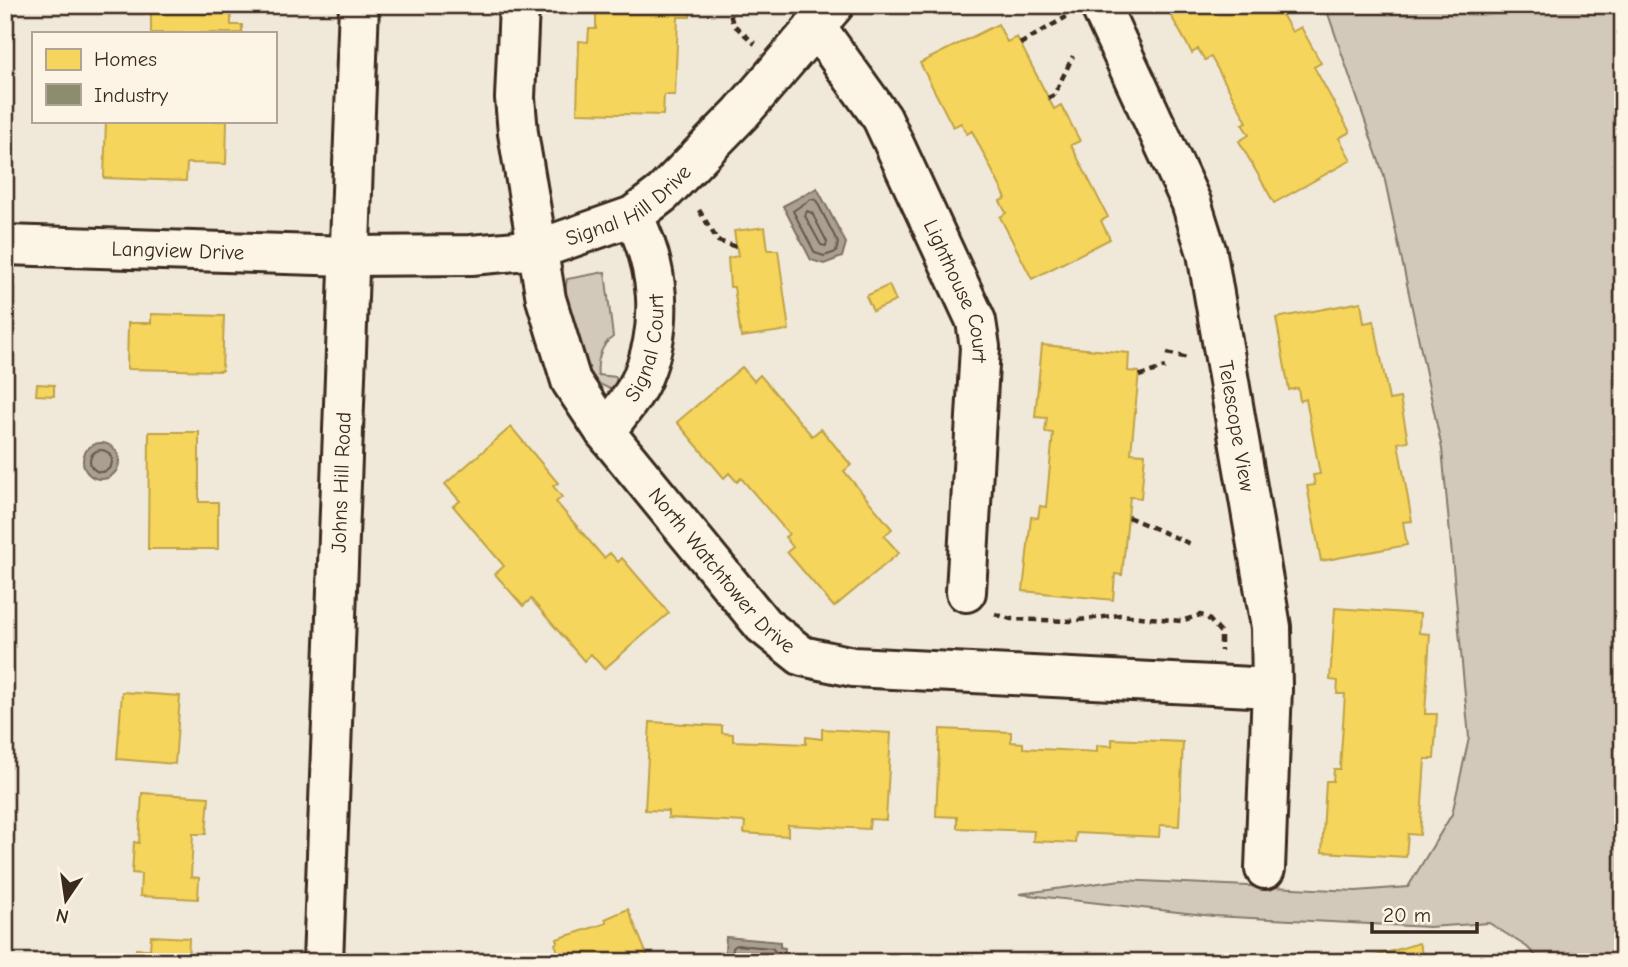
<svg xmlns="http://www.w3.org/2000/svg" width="1628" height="967" font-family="'Comic Neue',sans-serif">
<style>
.green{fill:#d2c9ba;stroke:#867a6c;stroke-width:2}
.water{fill:#aaa091;stroke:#7e7163;stroke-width:2}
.homes{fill:#f6d55c;stroke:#bea249;stroke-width:2}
.industry{fill:#8c8c6e;stroke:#746f56;stroke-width:2}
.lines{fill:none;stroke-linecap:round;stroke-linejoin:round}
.shore{stroke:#67594c;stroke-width:2}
.minor-casing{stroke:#3b2a1e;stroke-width:44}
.major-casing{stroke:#3b2a1e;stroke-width:44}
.path{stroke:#3b2a1e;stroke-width:4.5;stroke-dasharray:7 5;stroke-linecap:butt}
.minor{stroke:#fcf5e5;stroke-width:38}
.major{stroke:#fcf5e5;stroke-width:38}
.labels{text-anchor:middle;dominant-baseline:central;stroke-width:7;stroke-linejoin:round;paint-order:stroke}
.street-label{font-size:21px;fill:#3b2a1e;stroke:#fcf5e5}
</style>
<rect width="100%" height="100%" fill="#f0e9d9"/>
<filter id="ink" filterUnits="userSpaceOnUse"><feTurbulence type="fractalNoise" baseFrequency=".0143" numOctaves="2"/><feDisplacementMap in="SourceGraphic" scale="14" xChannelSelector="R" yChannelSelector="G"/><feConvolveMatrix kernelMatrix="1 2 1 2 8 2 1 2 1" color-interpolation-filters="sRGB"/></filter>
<g filter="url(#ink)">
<path class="green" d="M 1325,5 L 1623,5 L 1623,962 L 1542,962 L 1527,947 L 1489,923 L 1429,927 L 1213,916 L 1019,894 L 1121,880 L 1356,891 L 1408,887 L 1452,814 L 1469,738 L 1442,449 L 1384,176 Z
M 605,272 L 613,337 C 601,345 596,361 598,375 L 616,377 L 617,388 L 612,390 L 591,380 L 564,297 L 567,279 Z"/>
<path class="water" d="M 817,188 L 846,243 L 842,257 L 824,264 L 811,260 L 783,206 Z
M83 461a18 18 0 1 1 36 0a18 18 0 1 1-36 0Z
M 726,937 L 780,942 L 780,947 L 785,948 L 784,959 L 724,962 Z"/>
<path class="homes" d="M 596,5 L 690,5 L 690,17 L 678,17 L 675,95 L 664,95 L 663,115 L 577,113 L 579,41 L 588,42 L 589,29 L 596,29 Z
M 1165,5 L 1277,5 L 1292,32 L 1301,27 L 1321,63 L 1314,67 L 1350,132 L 1339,138 L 1351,160 L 1274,203 L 1239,141 L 1249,135 L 1242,124 L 1247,122 L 1211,57 L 1205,60 L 1198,49 L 1192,53 Z
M 151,7 L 231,9 L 231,25 L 242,25 L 242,33 L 151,33 Z
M 5,17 L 12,17 L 10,67 L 5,66 Z
M 998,24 L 1007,42 L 1017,37 L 1054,109 L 1061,105 L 1080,141 L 1071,145 L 1108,217 L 1101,221 L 1110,239 L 1032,279 L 1000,217 L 1006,213 L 1000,201 L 1006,198 L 972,131 L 967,134 L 961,123 L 953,127 L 920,63 Z
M 106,121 L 227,121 L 226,164 L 187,163 L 186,181 L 104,178 Z
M 765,227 L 768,250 L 778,250 L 789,330 L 741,337 L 734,287 L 730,287 L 728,258 L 738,256 L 734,231 Z
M 889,285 L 896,301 L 873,311 L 866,296 Z
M 1361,302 L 1364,323 L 1374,321 L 1389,400 L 1400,398 L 1408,441 L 1398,443 L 1412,521 L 1403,522 L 1407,545 L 1321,561 L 1307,486 L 1315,485 L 1313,475 L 1320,474 L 1306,399 L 1300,401 L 1298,388 L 1289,390 L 1276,318 Z
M 151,314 L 224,316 L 222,371 L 127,369 L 128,323 L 151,323 Z
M 1042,345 L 1129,353 L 1128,371 L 1139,372 L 1131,453 L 1145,454 L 1141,498 L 1130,497 L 1122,575 L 1115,574 L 1113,600 L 1023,591 L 1031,517 L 1038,518 L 1040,506 L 1046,507 L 1053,433 L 1045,432 L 1047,418 L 1035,417 Z
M 742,367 L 754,381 L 760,375 L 812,436 L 821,429 L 851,465 L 844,471 L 892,529 L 884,536 L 899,553 L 834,607 L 787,552 L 793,547 L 785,537 L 789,534 L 741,478 L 737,482 L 729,473 L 724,478 L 677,422 Z
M 37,384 L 54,385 L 54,396 L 36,395 Z
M 511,427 L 558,483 L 553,486 L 562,497 L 556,502 L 604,558 L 610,553 L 618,562 L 622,558 L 669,613 L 604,669 L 591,654 L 584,661 L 531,599 L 523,606 L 495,574 L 504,566 L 453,506 L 460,501 L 445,484 Z
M 149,432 L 199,432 L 199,502 L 218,502 L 218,549 L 148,549 Z
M 1335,608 L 1420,614 L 1419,633 L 1430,634 L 1425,714 L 1437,714 L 1434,759 L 1425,759 L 1420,835 L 1408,834 L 1406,857 L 1322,852 L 1326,781 L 1333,781 L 1334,769 L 1340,769 L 1345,694 L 1337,694 L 1338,681 L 1330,680 Z
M 122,692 L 180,696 L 175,764 L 117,759 Z
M 650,722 L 722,726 L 722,733 L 733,734 L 733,741 L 806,744 L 806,737 L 822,739 L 822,729 L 891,733 L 886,820 L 870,819 L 869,829 L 788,825 L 788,836 L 744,833 L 745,822 L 668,818 L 668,811 L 645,810 Z
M 940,729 L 1011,732 L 1011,742 L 1023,743 L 1023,748 L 1097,752 L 1097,745 L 1112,746 L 1112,739 L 1183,742 L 1179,826 L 1160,825 L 1159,837 L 1076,833 L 1075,843 L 1033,841 L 1034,831 L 957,828 L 957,817 L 936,816 Z
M 142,793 L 209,797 L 206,834 L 193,834 L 191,877 L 199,878 L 198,899 L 140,896 L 141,874 L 132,873 L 134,842 L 139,843 Z
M 628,909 L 650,962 L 562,962 L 555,944 L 558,942 L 557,939 L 607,923 L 605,919 Z
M 151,936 L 189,938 L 188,962 L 135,962 L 136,949 L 150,949 Z
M 1419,943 L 1425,962 L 1356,962 Z"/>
<path class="industry" d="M 75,5 L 109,5 L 108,10 L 75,10 Z"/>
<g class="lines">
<path class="shore" d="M 811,199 L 816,200 L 838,243 L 836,252 L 824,256 L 815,253 L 793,211 Z
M 807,211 L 812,213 L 827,242 L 826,246 L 821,245 L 805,216 Z
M90 461a11 11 0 1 1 22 0a11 11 0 1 1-22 0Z
M 731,962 L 733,948 L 736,945 L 772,948 L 777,954 L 777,962"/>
<g class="minor-casing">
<g id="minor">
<path id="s1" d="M 519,5 L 515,98 L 518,133 L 546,299 L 571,381 L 605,432 L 763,625 L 802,656 L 853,667 L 1272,688"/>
<path id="s2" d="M 1100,5 L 1191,202 L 1207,253 L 1271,627 L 1272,688 L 1265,869"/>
<path id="s3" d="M 815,25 L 882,118 L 976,321 L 980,347 L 966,592"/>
<path id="s4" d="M 5,245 L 349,256 L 471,255 L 539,249 L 633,216 L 663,193 L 741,113 L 834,5"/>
<path id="s5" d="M 605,432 C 617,415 634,397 642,378 C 665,324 659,266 633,216"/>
</g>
</g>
<g class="major-casing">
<g id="major">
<path id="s6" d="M 323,962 L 359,5"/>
</g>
</g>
<path class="path" d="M 736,5 L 730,14 L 733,24 L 755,44
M 1020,44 L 1066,17
M 1048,98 L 1054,95 L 1073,56
M 699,210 L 718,241 L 737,247
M 1167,353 L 1188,358
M 1139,376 L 1165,367
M 1128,517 L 1193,545
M 995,614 L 1011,619 L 1070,621 L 1120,615 L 1181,621 L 1200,615 L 1207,617 L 1221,633 L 1221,651"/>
<use href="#minor" class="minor"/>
<use href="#major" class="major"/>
</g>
</g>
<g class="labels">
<g class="street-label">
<text stroke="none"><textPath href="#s4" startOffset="635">Signal Hill Drive</textPath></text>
<text stroke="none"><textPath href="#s4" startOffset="173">Langview Drive</textPath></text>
<text stroke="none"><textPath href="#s3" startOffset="304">Lighthouse Court</textPath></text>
<text stroke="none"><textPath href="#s5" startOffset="96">Signal Court</textPath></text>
<text stroke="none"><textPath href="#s2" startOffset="446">Telescope View</textPath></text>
<text stroke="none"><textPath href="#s6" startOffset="480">Johns Hill Road</textPath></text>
<text stroke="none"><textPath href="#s1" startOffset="625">North Watchtower Drive</textPath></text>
</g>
</g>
<rect width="1628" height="967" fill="none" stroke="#fcf5e5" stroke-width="28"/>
<rect x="14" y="14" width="1600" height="939" fill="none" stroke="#3b2a1e" stroke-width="2.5" filter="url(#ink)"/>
<rect x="32" y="32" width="245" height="91" fill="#fcf5e5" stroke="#afa495" stroke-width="2"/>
<rect x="46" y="49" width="35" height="21" fill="#f6d55c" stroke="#afa495" stroke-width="2"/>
<text x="94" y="66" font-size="21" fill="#3b2a1e">Homes</text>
<rect x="46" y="84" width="35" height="21" fill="#8c8c6e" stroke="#afa495" stroke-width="2"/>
<text x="94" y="102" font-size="21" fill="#3b2a1e">Industry</text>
<g transform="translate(66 900) rotate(193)" stroke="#fcf5e5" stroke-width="5" paint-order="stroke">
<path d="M0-5L12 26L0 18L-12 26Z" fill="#3b2a1e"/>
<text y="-10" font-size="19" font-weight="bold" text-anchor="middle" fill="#3b2a1e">N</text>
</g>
<path d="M1372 922v10h105v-10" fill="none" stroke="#3b2a1e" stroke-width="3.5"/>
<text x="1383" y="922" font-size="21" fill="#3b2a1e" stroke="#fcf5e5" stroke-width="5" paint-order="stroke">20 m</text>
</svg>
